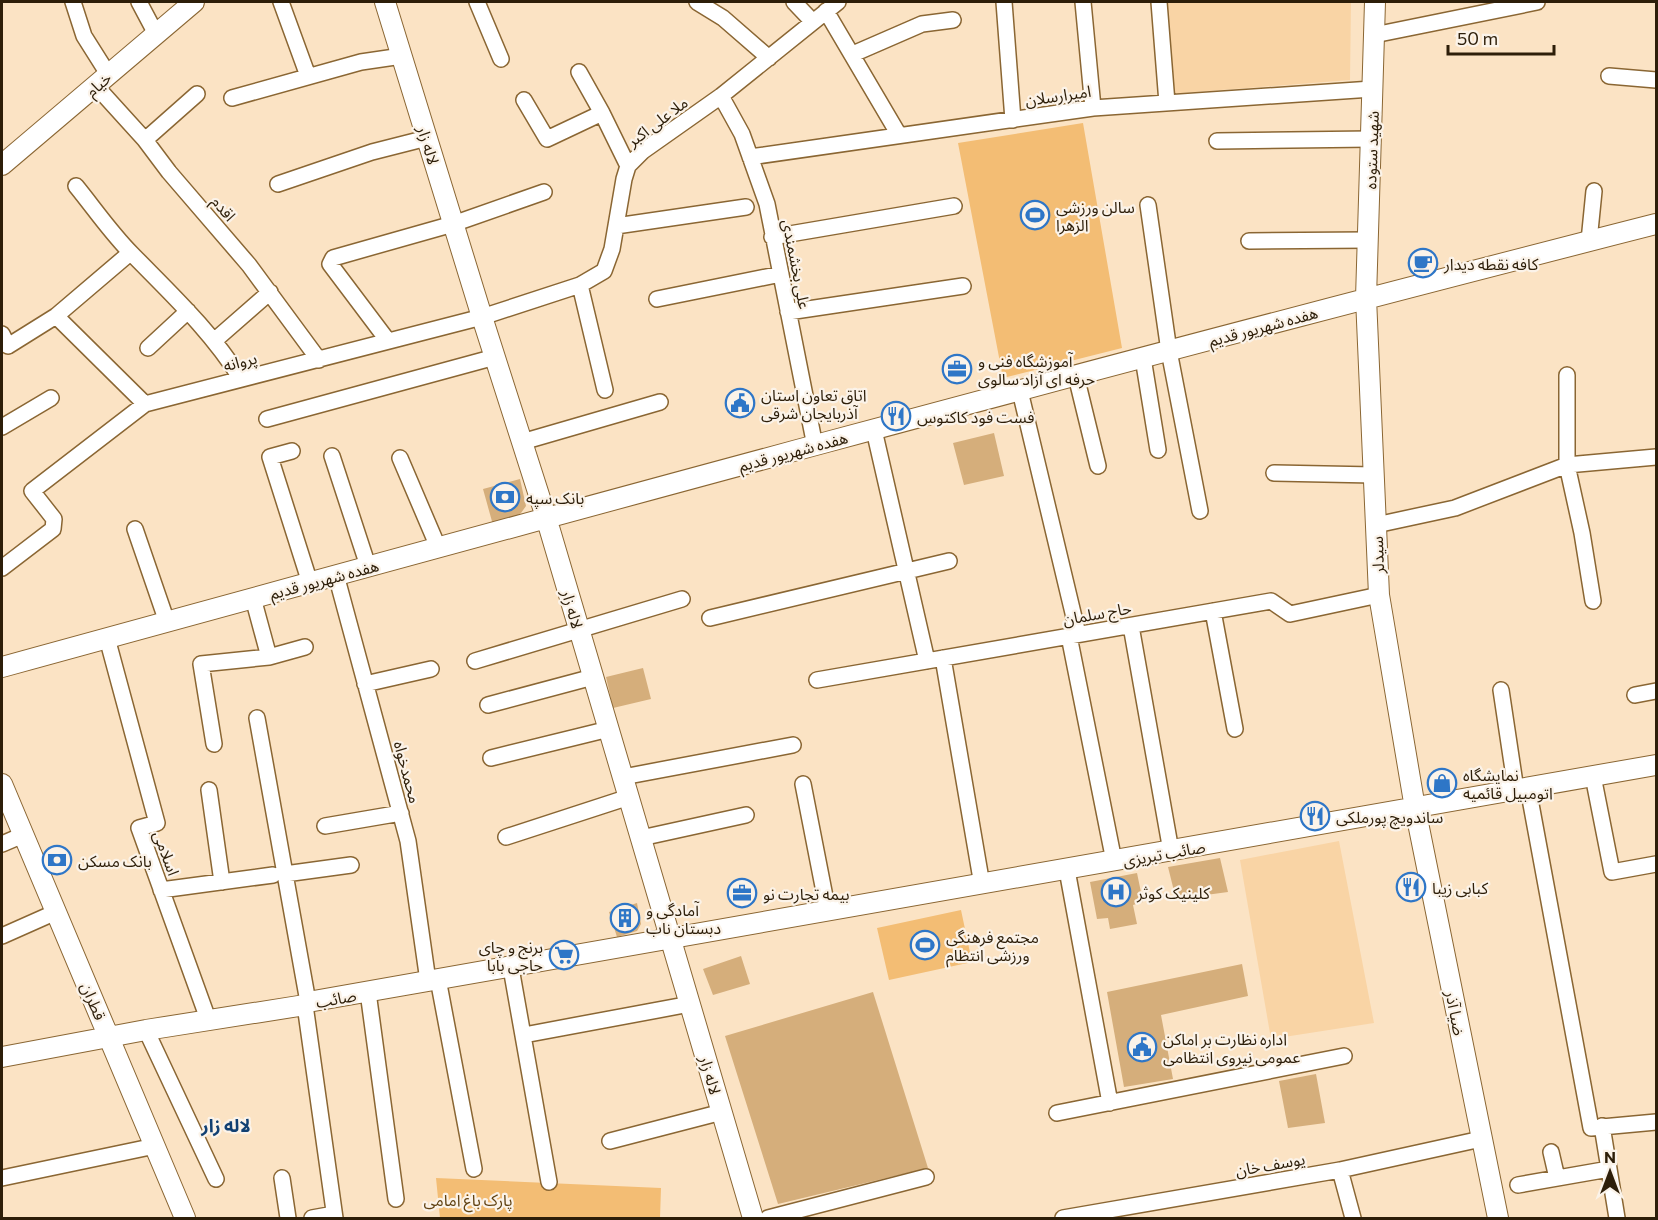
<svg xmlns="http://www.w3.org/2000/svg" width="1658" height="1220" font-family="Commissioner,'Noto Sans Arabic',sans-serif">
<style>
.built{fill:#f9d4a5}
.green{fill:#f3bd74}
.building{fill:#d5ae7b}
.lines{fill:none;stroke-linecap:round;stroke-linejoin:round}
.minor-casing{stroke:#8a6633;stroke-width:18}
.major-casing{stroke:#8a6633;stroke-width:22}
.minor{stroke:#fff;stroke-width:15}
.major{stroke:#fff;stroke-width:20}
.labels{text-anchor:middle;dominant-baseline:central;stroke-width:4.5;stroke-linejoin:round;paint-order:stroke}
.street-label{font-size:16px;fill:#2d1e09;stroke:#fbf3e9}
.poi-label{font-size:16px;fill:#2d1e09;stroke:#fbf3e9;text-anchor:start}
.park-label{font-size:16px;fill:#614212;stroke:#fbf3e9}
.neighbourhood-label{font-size:18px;font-weight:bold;fill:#114072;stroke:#fbf3e9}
</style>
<rect width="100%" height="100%" fill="#fbe3c4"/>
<path class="built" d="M 1162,2 L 1351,2 L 1350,80 L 1170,94 Z
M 1339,841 L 1374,1023 L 1271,1039 L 1240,860 Z"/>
<path class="green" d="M 1083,123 L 1122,348 L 1003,378 L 958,143 Z
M 961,910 L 972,962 L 889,980 L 877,928 Z
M 436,1178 L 661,1188 L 660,1218 L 440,1218 Z"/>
<path class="building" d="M 994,433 L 1004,476 L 964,485 L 953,443 Z
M 520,479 L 526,506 L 521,513 L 512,519 L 493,525 L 483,489 Z
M 643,668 L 651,699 L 613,708 L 606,677 Z
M 1220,858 L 1228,892 L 1176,899 L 1168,867 Z
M 1137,873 L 1143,902 L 1133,905 L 1137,924 L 1110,929 L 1108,918 L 1097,919 L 1090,882 Z
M 637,903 L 641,924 L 637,931 L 617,937 L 609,912 Z
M 741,956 L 750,984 L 713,995 L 703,969 Z
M 1242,964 L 1248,996 L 1161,1015 L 1173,1079 L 1124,1087 L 1107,992 Z
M 873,992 L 928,1168 L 778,1204 L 725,1036 Z
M 1316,1074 L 1325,1123 L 1288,1128 L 1279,1081 Z"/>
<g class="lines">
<g class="minor-casing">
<path id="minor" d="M 73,2 L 84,36 L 108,74
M 139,2 L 156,34
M 281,2 L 308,76
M 477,2 L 501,59
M 697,2 L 723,18 L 769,58
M 794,2 L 813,22
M 1004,2 L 1013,120
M 1083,2 L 1093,108
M 1159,2 L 1167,103
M 826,11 L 899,135
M 1374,35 L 1537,2
M 853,54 L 922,24 L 953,20
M 579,72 L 602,113 L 628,166
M 1609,76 L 1656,80
M 96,86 L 145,140 L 169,172 L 249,265 L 319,360
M 721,96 L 742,134 L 767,204 L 815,446
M 232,98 L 361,62 L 402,56
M 524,100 L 547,139 L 602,113
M 145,140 L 197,94
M 1217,141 L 1371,139
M 750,157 L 1093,108 L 1372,89
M 278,184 L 372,152 L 427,138
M 76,186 C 94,208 111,233 132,254 C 171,294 211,331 241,379
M 1148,205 L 1169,351 L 1200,511
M 616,226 L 746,207
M 772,237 L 954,206
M 1249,241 L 1368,240
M 1589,241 L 1594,191
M 580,285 L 605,390
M 657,299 L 781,274
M 788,312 L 963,286
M 56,316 L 145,404
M 2,334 L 8,346 L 56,316 L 130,253
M 214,341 L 270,292
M 388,341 L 330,264 L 333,258 L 453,224 L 544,192
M 148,348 L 188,311
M 1143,358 L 1158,450
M 1567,375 L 1567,465 L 1582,533 L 1593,601
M 1076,376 L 1098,466
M 1020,391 L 1078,634
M 267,419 L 495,357
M 2,427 L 51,398
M 874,430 L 927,661
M 522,442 L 660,402
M 292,451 L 270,457 L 310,583
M 332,456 L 368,566
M 400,458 L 438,547
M 1274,473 L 1374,475
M 1376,525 L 1455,508 L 1567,465 L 1656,457
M 135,529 L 167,622
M 2,568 L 53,529 L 54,519 L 32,491 L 145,404 L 482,317 L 580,285 L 604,271 L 612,249 L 624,179 L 628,166 L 643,151 L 721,96 L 838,2
M 336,575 L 408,841 L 428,981
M 1213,611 L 1235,729
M 710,618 L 949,561
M 1131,626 L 1171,851
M 1069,636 L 1114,861
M 107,638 L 157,823 L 139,828 L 208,1019
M 269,657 L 305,647
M 943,658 L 982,885
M 475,661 L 682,599
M 817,680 L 1271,601 L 1290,614 L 1379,595
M 365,684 L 431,669
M 1501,690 L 1516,790
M 1635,695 L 1656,691
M 488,705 L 593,677
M 257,718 L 308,1002
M 214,744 L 201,664 L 269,657 L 253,598
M 491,758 L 609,729
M 1593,776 L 1612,872 L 1656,864
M 623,777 L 793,745
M 803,784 L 828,912
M 1528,788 L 1591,1128 L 1656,1122
M 209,790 L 222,882
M 325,826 L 401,813
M 506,837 L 629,797
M 641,838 L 746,815
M 2,844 L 23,835
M 1067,870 L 1110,1103
M 285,874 L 351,865
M 161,890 L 273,875
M 2,936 L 56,912
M 511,968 L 549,1182
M 438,979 L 474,1169
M 368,992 L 396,1199
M 305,1005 L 335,1218
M 146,1030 L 216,1179
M 524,1035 L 690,1004
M 1057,1113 L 1344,1056
M 1602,1126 L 1617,1218
M 610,1141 L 722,1112
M 1551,1152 L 1557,1178
M 1340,1170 L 1353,1218
M 2,1178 L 155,1146
M 282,1178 L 288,1218
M 1518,1185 L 1609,1169
M 312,1218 L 334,1214
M 768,1218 L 926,1177
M 1063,1218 L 1340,1170 L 1481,1139"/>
</g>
<g class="major-casing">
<path id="major" d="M 385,2 L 482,317 L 546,517 L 753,1218
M 1375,2 L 1366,298 L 1379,595 L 1415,808 L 1498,1218
M 2,165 L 194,2
M 2,667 C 552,516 1103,365 1656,224
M 2,784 L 185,1218
M 2,1057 L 146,1030 L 305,1005 L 308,1002 L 1656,765"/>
</g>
<use href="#minor" class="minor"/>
<use href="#major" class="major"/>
</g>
<defs>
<g id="stadium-ring" transform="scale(1.5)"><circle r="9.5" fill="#fbf3e9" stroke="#2e76c7" stroke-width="1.5"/><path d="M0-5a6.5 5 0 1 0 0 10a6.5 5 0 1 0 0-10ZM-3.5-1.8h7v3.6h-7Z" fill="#2e76c7"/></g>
<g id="cafe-ring" transform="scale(1.5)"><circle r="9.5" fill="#fbf3e9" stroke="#2e76c7" stroke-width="1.5"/><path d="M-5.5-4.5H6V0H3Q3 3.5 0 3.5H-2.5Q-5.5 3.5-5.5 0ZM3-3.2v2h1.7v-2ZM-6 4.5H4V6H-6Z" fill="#2e76c7"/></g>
<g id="office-ring" transform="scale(1.5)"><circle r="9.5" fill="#fbf3e9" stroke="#2e76c7" stroke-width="1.5"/><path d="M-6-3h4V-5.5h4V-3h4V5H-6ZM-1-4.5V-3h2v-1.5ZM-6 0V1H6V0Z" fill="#2e76c7"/></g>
<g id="civic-ring" transform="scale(1.5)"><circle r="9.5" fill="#fbf3e9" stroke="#2e76c7" stroke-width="1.5"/><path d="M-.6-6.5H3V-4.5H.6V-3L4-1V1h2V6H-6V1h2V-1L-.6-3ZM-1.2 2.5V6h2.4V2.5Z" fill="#2e76c7"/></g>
<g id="restaurant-ring" transform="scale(1.5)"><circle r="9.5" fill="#fbf3e9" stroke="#2e76c7" stroke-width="1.5"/><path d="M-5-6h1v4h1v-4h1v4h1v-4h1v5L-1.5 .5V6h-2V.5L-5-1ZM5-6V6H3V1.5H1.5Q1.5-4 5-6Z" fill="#2e76c7"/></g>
<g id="bank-ring" transform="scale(1.5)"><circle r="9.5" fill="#fbf3e9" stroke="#2e76c7" stroke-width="1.5"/><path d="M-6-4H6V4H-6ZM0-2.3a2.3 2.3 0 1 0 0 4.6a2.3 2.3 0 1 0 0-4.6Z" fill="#2e76c7"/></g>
<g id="shop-ring" transform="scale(1.5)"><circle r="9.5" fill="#fbf3e9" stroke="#2e76c7" stroke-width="1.5"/><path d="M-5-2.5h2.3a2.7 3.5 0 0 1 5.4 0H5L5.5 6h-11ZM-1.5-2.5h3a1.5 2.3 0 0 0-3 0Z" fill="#2e76c7"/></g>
<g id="hospital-ring" transform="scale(1.5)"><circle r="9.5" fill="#fbf3e9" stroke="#2e76c7" stroke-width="1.5"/><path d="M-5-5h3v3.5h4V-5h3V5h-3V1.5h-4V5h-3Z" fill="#2e76c7"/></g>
<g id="building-ring" transform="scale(1.5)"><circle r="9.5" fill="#fbf3e9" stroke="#2e76c7" stroke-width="1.5"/><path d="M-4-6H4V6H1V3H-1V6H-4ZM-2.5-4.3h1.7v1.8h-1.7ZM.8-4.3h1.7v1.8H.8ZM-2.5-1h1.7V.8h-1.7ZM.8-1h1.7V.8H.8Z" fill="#2e76c7"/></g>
<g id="supermarket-ring" transform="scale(1.5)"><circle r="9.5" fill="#fbf3e9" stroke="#2e76c7" stroke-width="1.5"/><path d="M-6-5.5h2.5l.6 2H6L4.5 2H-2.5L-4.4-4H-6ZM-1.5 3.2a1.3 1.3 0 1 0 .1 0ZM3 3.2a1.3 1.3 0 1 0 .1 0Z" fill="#2e76c7"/></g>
</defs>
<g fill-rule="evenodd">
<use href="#stadium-ring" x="1035" y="215"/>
<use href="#cafe-ring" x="1423" y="263"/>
<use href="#office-ring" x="957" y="369"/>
<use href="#civic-ring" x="740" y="403"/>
<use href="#restaurant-ring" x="896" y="416"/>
<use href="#bank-ring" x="505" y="497"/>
<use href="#shop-ring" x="1442" y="783"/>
<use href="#restaurant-ring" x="1315" y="816"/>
<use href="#bank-ring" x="57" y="860"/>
<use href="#restaurant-ring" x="1411" y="887"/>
<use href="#hospital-ring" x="1116" y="892"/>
<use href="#office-ring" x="742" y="893"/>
<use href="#building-ring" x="625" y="918"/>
<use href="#stadium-ring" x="925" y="945"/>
<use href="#supermarket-ring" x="564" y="955"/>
<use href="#civic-ring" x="1142" y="1047"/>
</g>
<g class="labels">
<g class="street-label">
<text transform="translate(98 84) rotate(-42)">خیام</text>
<text transform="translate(1058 95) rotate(-8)">امیرارسلان</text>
<text transform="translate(657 121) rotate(-37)">ملا علی اکبر</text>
<text transform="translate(429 145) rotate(73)">لاله زار</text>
<text transform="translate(1371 150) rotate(-88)">شهید ستوده</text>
<text transform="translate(224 208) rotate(49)">اقدم</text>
<text transform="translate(797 264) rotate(79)">علی بخشمندی</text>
<text transform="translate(1263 326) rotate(-15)">هفده شهریور قدیم</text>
<text transform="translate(240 361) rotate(-14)">پروانه</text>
<text transform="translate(793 451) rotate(-15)">هفده شهریور قدیم</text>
<text transform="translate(1377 555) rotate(-92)">سیدلر</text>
<text transform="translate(324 579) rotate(-15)">هفده شهریور قدیم</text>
<text transform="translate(573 609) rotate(74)">لاله زار</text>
<text transform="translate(1097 613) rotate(-10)">حاج سلمان</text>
<text transform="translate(408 772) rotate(75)">محمدخواه</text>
<text transform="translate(167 853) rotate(70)">اسلامی</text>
<text transform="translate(1164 853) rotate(-10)">صائب تبریزی</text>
<text transform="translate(336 998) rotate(-10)">صائب</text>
<text transform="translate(94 1001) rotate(67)">قطران</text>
<text transform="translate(1456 1013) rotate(79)">ضیا آذر</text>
<text transform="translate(711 1075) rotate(74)">لاله زار</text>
<text transform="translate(1270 1164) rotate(-10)">یوسف خان</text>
</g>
<g class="poi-label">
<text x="1056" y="206">سالن ورزشی<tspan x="1056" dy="18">الزهرا</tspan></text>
<text x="1444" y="263">کافه نقطه دیدار</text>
<text x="978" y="360">آموزشگاه فنی و<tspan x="978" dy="18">حرفه ای آزاد سالوی</tspan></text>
<text x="761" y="394">اتاق تعاون استان<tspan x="761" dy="18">آذربایجان شرقی</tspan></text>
<text x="917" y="416">فست فود کاکتوس</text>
<text x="526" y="497">بانک سپه</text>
<text x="1463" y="774">نمایشگاه<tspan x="1463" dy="18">اتومبیل قائمیه</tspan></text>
<text x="1336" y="816">ساندویچ پورملکی</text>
<text x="78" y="860">بانک مسکن</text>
<text x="1432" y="887">کبابی زیبا</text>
<text x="1137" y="892">کلینیک کوثر</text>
<text x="763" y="893">بیمه تجارت نو</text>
<text x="646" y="909">آمادگی و<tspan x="646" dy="18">دبستان ناب</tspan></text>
<text x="946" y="936">مجتمع فرهنگی<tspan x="946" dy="18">ورزشی انتظام</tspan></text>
<text x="543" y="946" text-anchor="end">برنج و چای<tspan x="543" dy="18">حاجی بابا</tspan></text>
<text x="1163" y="1038">اداره نظارت بر اماکن<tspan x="1163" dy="18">عمومی نیروی انتظامی</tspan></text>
</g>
<g class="park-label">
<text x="468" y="1199">پارک باغ امامی</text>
</g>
<g class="neighbourhood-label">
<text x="226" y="1125">لاله زار</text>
</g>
</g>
<rect width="1658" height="1220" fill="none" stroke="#2d1e09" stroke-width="6"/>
<g transform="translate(1610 1172)" stroke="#fbf3e9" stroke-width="4.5" paint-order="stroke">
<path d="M0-4.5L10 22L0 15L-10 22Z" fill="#2d1e09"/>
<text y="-9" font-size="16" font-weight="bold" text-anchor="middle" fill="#2d1e09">N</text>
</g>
<path d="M1448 45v9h106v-9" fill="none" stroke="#2d1e09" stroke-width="3"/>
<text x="1457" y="45" font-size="18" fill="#2d1e09" stroke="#fbf3e9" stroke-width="4.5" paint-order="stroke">50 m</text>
</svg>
